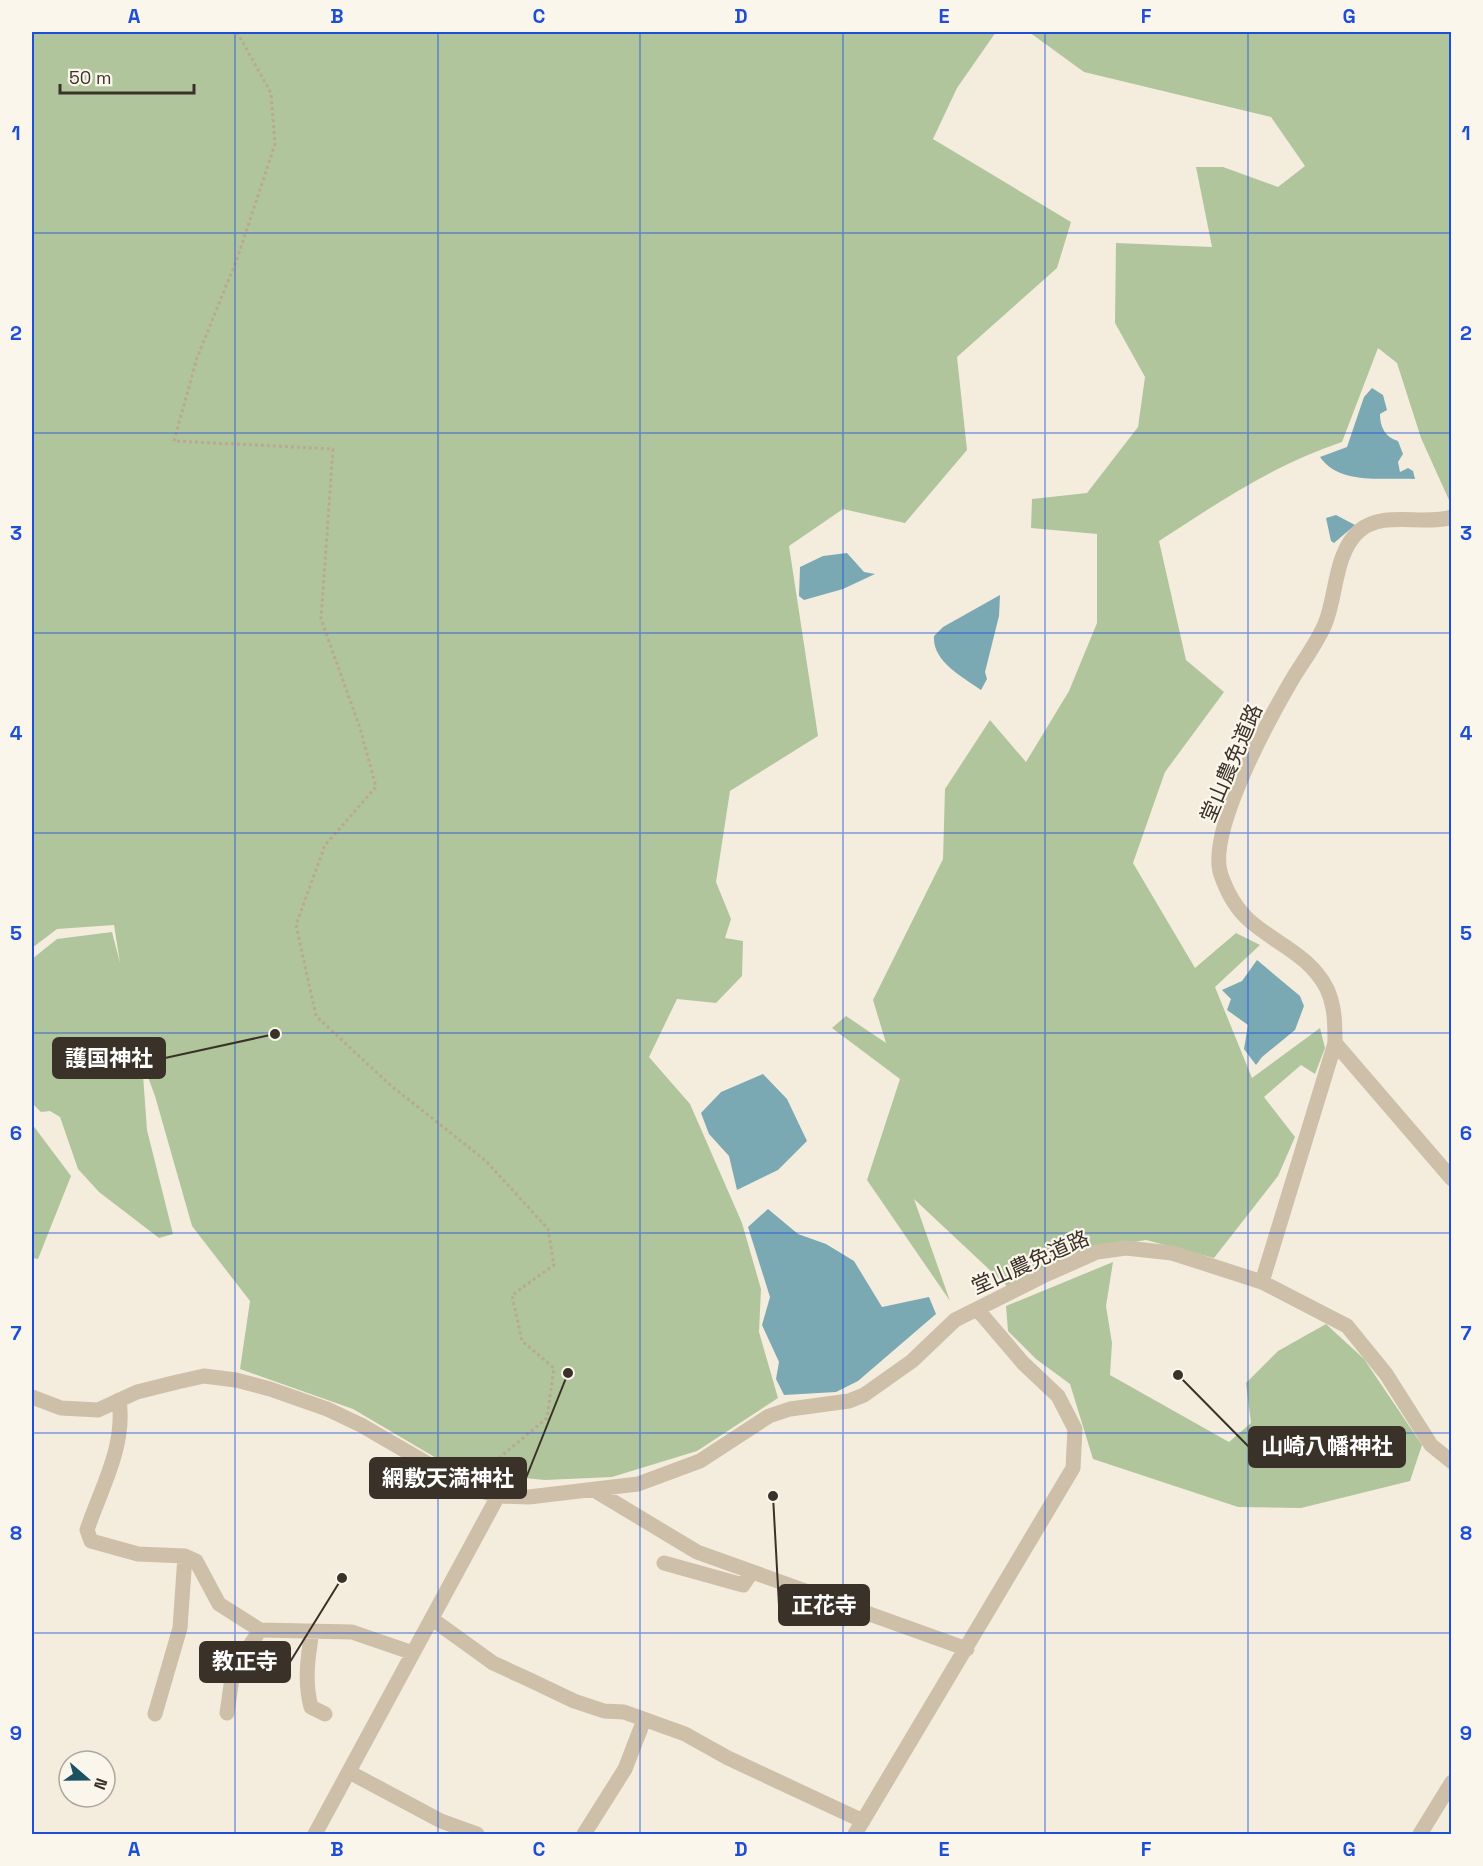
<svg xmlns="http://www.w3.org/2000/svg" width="1483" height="1866" font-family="'Space Grotesk','Noto Sans JP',sans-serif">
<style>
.green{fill:#b1c59c}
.water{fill:#7aa9b4}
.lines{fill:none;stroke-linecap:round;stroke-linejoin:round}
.path{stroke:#baa992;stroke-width:3;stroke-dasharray:3 3;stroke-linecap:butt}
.minor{stroke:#cebfa8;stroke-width:15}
.grid{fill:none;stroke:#1d4ed8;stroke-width:1.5;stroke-opacity:0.55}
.labels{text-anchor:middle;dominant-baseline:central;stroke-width:4.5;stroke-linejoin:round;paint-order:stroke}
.street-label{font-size:21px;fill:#3a3129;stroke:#fbf6eb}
.leader{fill:none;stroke:#3a3129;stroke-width:2}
.callout-dot{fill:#3a3129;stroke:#fbf6eb;stroke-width:2}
.callout{fill:#3a3129;stroke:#3a3129;stroke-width:2}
.callout-label{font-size:22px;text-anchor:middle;font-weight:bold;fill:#fff}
.neatline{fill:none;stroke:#1d4ed8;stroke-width:2}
.grid-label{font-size:20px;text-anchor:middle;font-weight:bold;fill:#1d4ed8}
</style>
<rect width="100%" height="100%" fill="#f4edde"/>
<path class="green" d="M 32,32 L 996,32 L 957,88 L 933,139 L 1071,222 L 1057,268 L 957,357 L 967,450 L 905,523 L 843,509 L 789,546 L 818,736 L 730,791 L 716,882 L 731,919 L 725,938 L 743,941 L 742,976 L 716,1003 L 677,999 L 649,1057 L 690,1104 L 742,1223 L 761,1289 L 759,1332 L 778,1398 L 697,1451 L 612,1477 L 545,1480 L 460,1472 L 353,1409 L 240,1369 L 250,1301 L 192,1226 L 155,1096 L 142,1061 L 147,1130 L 173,1234 L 159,1238 L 99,1192 L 78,1169 L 60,1117 L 50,1111 L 41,1112 L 32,1103 L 32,959 L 57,939 L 112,932 L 120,963 L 114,925 L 57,929 L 32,948 Z
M 1029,32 L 1451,32 L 1451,499 L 1449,500 L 1421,438 L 1397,363 L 1378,348 L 1342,442 C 1271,466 1221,501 1159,541 L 1186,660 L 1224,692 L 1165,772 L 1133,863 L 1195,968 L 1236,933 L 1260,945 L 1215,987 L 1252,1078 L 1320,1028 L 1325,1048 L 1315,1074 L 1301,1065 L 1264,1097 L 1295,1137 L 1278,1176 L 1214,1258 L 1146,1240 L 1083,1250 L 1009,1288 L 914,1199 L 950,1301 L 867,1180 L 900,1079 L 832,1028 L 846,1016 L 886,1043 L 873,1000 L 943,859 L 945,789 L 990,720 L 1026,762 L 1069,691 L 1097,623 L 1097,534 L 1031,528 L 1032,499 L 1087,493 L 1138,427 L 1145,377 L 1115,323 L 1116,243 L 1212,247 L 1196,167 L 1223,167 L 1278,187 L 1305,166 L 1271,117 L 1084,72 Z
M 32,1124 L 71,1176 L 38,1259 L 32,1258 Z
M 1113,1262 L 1106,1306 L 1112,1343 L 1110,1375 L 1229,1442 L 1251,1423 L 1246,1383 L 1278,1351 L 1326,1324 L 1364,1359 L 1422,1445 L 1410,1481 L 1301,1508 L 1238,1507 L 1093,1459 L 1070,1384 L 1036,1359 L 1008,1331 L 1006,1306 Z"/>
<path class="water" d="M 1372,388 L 1383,395 L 1387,410 L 1380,414 C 1380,427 1385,437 1398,441 L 1403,454 L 1398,462 L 1400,472 L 1408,468 L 1413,471 L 1415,479 C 1384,477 1340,486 1320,457 L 1347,447 L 1364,397 Z
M 1336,515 L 1355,525 L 1334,543 L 1331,541 L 1326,518 Z
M 847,553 L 864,572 L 875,574 L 843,589 L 804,600 L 799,596 L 800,567 L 823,556 Z
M 1000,595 L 999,616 L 985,672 L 987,679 L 981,690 C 962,677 932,661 934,636 L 943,627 Z
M 1257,960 L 1300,996 L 1304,1006 L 1295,1030 L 1262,1057 L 1256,1065 L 1244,1049 L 1248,1025 L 1227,1010 L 1231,999 L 1222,990 L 1242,981 Z
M 763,1074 L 787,1099 L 807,1141 L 778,1170 L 737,1190 L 729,1156 L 709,1134 L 701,1113 L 721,1092 Z
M 768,1209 L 798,1234 L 826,1244 L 854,1261 L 882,1307 L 929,1297 L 936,1314 L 858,1381 L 836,1392 L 784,1395 L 776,1379 L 779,1362 L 762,1325 L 770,1297 L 748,1227 Z"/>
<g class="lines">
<path class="path" d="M 237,32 L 271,93 L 275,144 L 237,259 L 197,358 L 174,441 L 333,449 L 321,619 L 360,728 L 376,787 L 325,845 L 296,925 L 316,1016 L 389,1084 L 486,1161 L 548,1229 L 554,1265 L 512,1295 L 522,1341 L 554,1368 L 547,1418 L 481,1473"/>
<path class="minor" d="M 1335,1043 L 1452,1179
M 1262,1282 L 1347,1326 L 1386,1374 L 1431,1445 L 1452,1462
M 32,1397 L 61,1408 L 98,1410 L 137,1392 L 177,1382 L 204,1376 L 236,1380 L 270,1389 L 327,1409 L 361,1425 L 466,1486 L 498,1496 L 529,1497 L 638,1484 L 700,1461 L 769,1416 L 790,1409 L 849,1401 L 864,1395 L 912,1361 L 955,1320 L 1043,1276 L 1097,1252 L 1126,1248 L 1172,1253 L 1262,1282 L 1335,1043 C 1335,1025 1335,1006 1327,989 C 1310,955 1276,944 1250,921 C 1236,909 1227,892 1221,875 C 1206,833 1270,717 1293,678 C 1304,660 1317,643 1325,624 C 1337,595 1334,554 1359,531 C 1383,510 1423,526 1452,517
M 119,1400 C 126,1446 101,1488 87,1530 L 91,1541 L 138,1554 L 185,1556 L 196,1561 L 219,1604 L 260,1630 L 352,1632 L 413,1653
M 594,1490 L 697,1552 L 967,1649
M 664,1563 L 743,1585 L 751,1573
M 432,1619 L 493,1663 L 530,1680 L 574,1701 L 604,1711 L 624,1712 L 685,1734 L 728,1758 L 863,1821
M 312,1631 C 308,1656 304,1681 311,1707 L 325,1714
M 227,1713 L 233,1671 L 260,1630
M 155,1714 L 180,1628 L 185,1556
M 349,1772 L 441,1821 L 477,1834
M 315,1834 L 498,1496
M 584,1834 L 625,1769 L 644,1720
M 855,1834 L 1073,1468 L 1075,1429 L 1058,1396 L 1023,1363 L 977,1309
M 1420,1834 L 1452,1782"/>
</g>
<path class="grid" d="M 235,32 L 235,1834M 438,32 L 438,1834M 640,32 L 640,1834M 843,32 L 843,1834M 1045,32 L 1045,1834M 1248,32 L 1248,1834M 32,233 L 1452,233M 32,433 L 1452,433M 32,633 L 1452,633M 32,833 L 1452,833M 32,1033 L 1452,1033M 32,1233 L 1452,1233M 32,1433 L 1452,1433M 32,1633 L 1452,1633"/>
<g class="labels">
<g class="street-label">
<text transform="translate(1231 763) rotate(-67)">堂山農免道路</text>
<text transform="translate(1030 1262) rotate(-24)">堂山農免道路</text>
</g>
</g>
<path class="leader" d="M275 1034L165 1058M1178 1375L1249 1447M568 1373L526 1478M773 1496L779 1605M342 1578L290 1662"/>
<g class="callout-dot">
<circle cx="275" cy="1034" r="6"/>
<circle cx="1178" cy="1375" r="6"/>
<circle cx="568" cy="1373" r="6"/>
<circle cx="773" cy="1496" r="6"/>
<circle cx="342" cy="1578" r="6"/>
</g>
<g class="callout">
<rect x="53" y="1038" width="112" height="40" rx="6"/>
<rect x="1249" y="1427" width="156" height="40" rx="6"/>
<rect x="370" y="1458" width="156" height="40" rx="6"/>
<rect x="779" y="1585" width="90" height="40" rx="6"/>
<rect x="200" y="1642" width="90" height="40" rx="6"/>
</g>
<g class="callout-label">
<text x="109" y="1066">護国神社</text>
<text x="1327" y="1454">山崎八幡神社</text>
<text x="448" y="1486">網敷天満神社</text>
<text x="824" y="1613">正花寺</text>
<text x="245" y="1669">教正寺</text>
</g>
<rect width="1483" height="1866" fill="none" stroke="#fbf6eb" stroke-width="66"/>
<g transform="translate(87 1779) rotate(110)"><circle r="28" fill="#fbf6eb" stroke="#aea79d" stroke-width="1.5"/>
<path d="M0-4.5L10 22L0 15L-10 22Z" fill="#1b5160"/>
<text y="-9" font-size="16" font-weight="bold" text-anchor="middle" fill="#3a3129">N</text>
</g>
<path d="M60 84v9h134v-9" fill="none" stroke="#3a3129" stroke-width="3"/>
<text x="69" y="84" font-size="18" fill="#3a3129" stroke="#fbf6eb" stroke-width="4.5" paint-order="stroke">50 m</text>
<rect x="33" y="33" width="1417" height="1800" class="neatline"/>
<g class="grid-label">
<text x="134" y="23">A</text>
<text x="337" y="23">B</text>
<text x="539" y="23">C</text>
<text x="741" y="23">D</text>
<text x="944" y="23">E</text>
<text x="1146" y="23">F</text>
<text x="1349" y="23">G</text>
<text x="16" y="140">1</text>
<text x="1466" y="140">1</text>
<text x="16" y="340">2</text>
<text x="1466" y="340">2</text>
<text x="16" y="540">3</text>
<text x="1466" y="540">3</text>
<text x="16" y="740">4</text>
<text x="1466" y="740">4</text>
<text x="16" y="940">5</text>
<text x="1466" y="940">5</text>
<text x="16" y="1140">6</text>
<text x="1466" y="1140">6</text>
<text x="16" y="1340">7</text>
<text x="1466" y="1340">7</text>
<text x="16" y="1540">8</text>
<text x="1466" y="1540">8</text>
<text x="16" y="1740">9</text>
<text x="1466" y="1740">9</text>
<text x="134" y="1856">A</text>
<text x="337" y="1856">B</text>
<text x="539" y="1856">C</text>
<text x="741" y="1856">D</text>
<text x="944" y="1856">E</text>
<text x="1146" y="1856">F</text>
<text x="1349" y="1856">G</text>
</g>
</svg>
